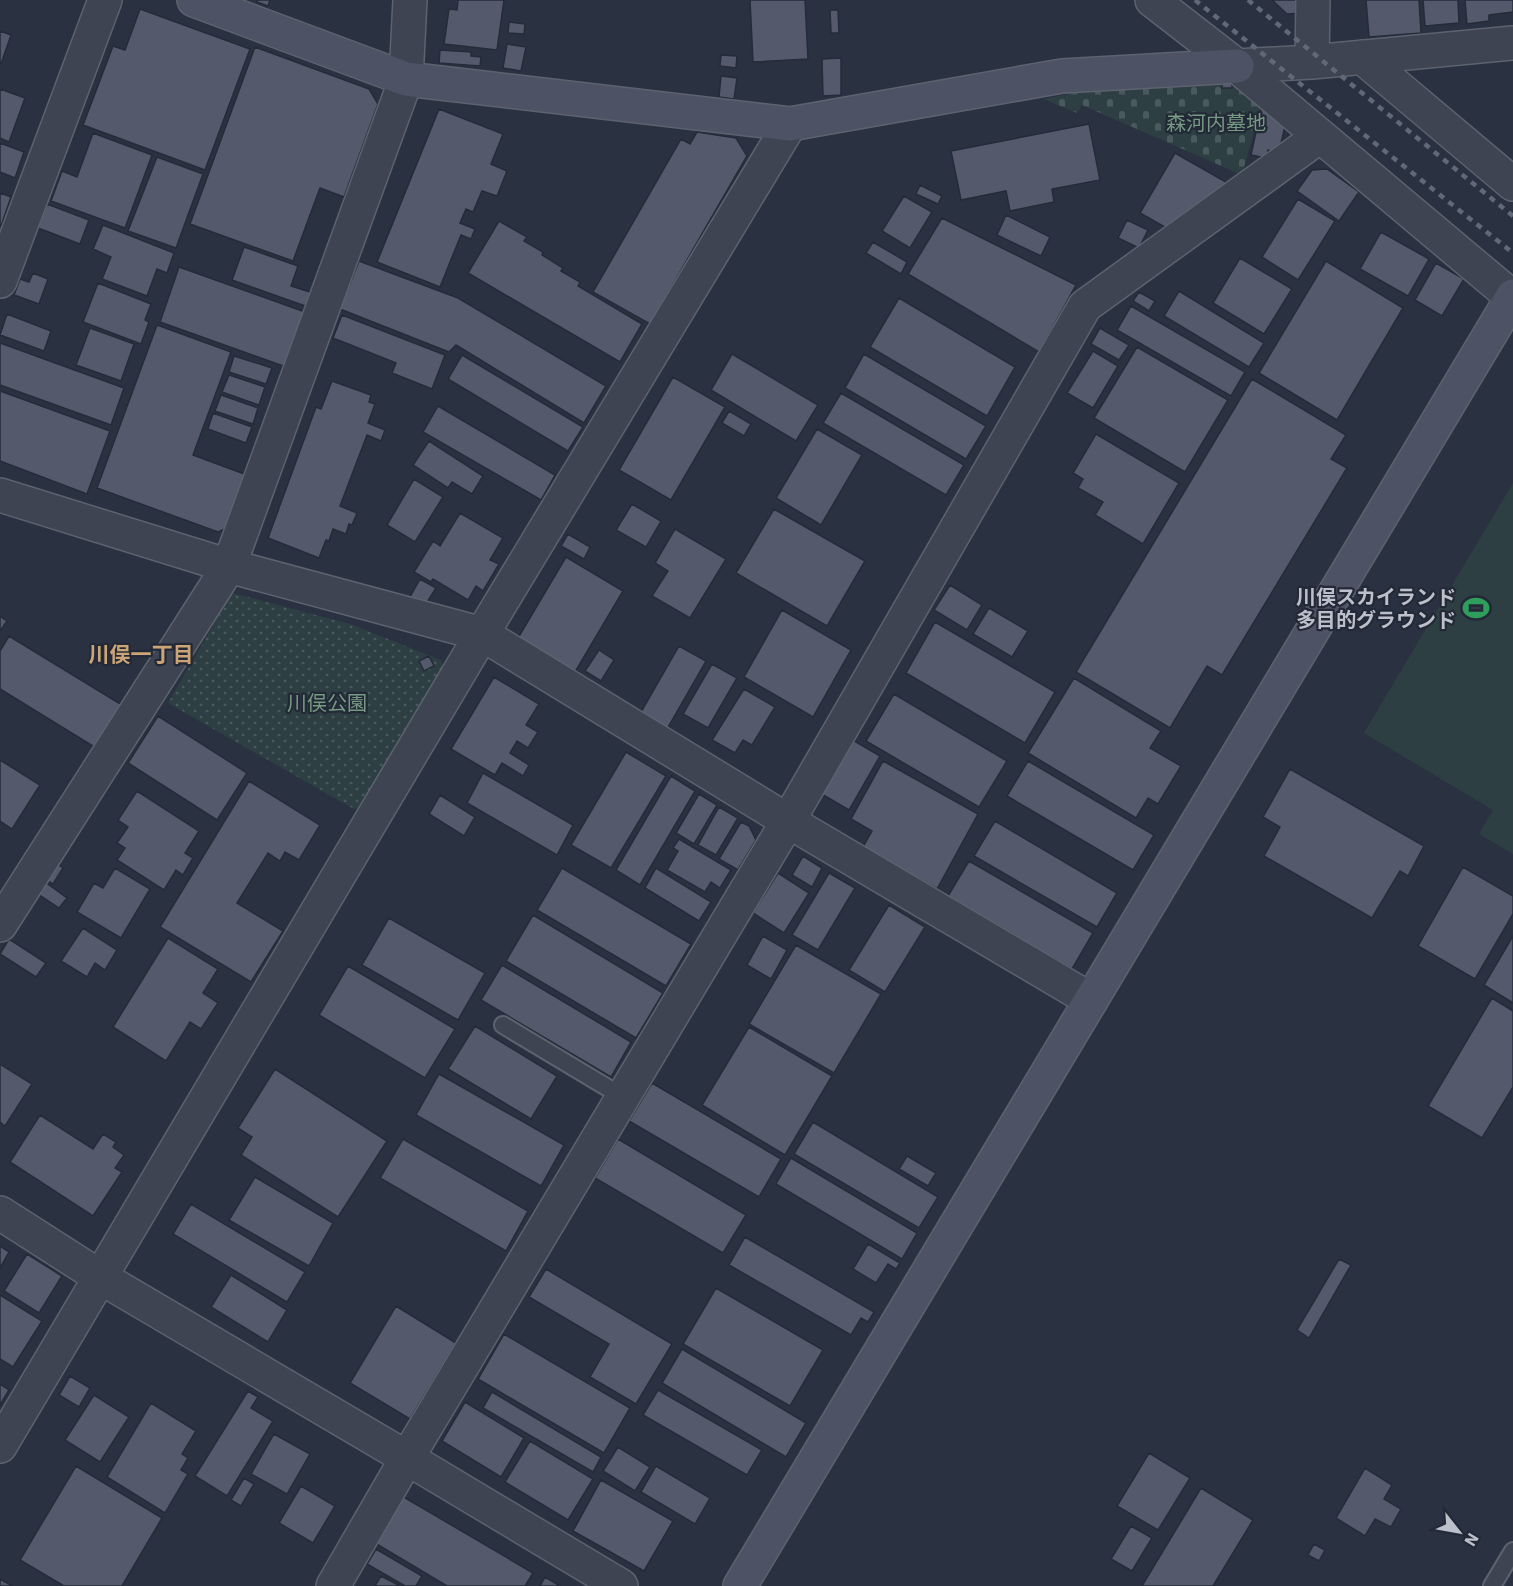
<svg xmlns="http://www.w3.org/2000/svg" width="1513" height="1586" font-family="'IBM Plex Sans','Noto Sans JP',sans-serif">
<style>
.grass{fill:url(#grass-dots)}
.cemetery{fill:url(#cemetery-stones)}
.pitch{fill:#2d3f43}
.building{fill:#545a6c;stroke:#252b39;stroke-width:1.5}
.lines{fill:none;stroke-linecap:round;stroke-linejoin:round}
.lane-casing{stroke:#5d626f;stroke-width:20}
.street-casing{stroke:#5d626f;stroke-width:36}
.secondary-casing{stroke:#5d626f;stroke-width:36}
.lane{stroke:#3e4451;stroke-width:16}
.street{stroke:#3e4451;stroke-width:33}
.secondary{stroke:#4d5364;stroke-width:33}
.rail{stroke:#616878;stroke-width:4.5;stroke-dasharray:6 6;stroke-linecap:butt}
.labels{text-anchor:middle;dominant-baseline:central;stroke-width:4.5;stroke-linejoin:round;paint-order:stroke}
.park-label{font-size:20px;fill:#759982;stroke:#232937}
.poi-label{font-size:20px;font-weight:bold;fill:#bcc0cb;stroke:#232937;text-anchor:end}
.neighbourhood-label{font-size:21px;font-weight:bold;fill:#cca576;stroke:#232937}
</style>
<defs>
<pattern id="grass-dots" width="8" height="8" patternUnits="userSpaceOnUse" patternTransform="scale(1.5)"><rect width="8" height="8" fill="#2d3f43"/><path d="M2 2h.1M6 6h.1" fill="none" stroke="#4a595d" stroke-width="1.8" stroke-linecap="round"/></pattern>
<pattern id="cemetery-stones" width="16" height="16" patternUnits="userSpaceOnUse" patternTransform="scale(1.5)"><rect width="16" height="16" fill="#2d3f43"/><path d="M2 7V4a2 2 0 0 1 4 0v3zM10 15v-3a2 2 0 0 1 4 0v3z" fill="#4a595d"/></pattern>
</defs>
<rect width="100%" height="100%" fill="#2a3241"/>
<path class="grass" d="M 232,593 L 350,624 L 441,660 L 443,667 L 363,808 L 354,809 L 168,703 Z"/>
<path class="cemetery" d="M 1245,80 L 1263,98 L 1242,175 L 1082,105 L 1077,113 L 1044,99 L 1080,92 Z"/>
<path class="pitch" d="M 1513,483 L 1513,854 L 1479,834 L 1493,810 L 1364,733 Z"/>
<path class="building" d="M 258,0 L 270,0 L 268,6 L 257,2 Z
M 458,0 L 504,0 L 497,50 L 444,44 L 449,9 L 457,10 Z
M 750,0 L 805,0 L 808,59 L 753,62 Z
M 1272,0 L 1302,0 L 1303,13 L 1287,14 Z
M 1366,0 L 1419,0 L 1421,33 L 1369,37 Z
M 1423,0 L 1458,0 L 1459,23 L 1425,26 Z
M 1465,0 L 1513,0 L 1513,12 L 1489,15 L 1489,21 L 1467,24 Z
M 140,9 L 250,49 L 205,170 L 83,125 L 113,46 L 125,50 Z
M 830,10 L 838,10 L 839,33 L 831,33 Z
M 509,22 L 525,24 L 524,34 L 508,33 Z
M 0,31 L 11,35 L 1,64 L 0,64 Z
M 507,44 L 526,47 L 521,71 L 503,68 Z
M 255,47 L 369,89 L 378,104 L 344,197 L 320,188 L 293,261 L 190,224 Z
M 440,50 L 471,52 L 471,56 L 481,57 L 480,66 L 439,63 Z
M 721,55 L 737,56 L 736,68 L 720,66 Z
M 841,58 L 841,95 L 823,96 L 822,59 Z
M 721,76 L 737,78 L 734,99 L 719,97 Z
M 1222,83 L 1232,83 L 1232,88 L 1222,88 Z
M 0,89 L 25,98 L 9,142 L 0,138 Z
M 439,109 L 503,134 L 491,164 L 507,171 L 497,196 L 482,191 L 473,212 L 466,209 L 460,223 L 475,229 L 471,239 L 461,235 L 440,287 L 377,262 Z
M 1261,109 L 1274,112 L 1285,126 L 1279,152 L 1268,150 L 1266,158 L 1251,155 Z
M 1089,124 L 1100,180 L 1052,189 L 1054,202 L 1010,211 L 1006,191 L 961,200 L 951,151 Z
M 697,132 L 736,138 L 747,156 L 650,324 L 593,292 L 681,139 L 690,144 Z
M 93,133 L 152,155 L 125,228 L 51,201 L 62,171 L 77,177 Z
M 0,143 L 24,152 L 15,178 L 0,172 Z
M 1175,153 L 1233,186 L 1170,230 L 1140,213 Z
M 157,157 L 203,174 L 176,248 L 128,231 Z
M 1327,169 L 1359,192 L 1339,221 L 1297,191 L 1312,170 Z
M 920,185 L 942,196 L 938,204 L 916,194 Z
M 0,193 L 11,197 L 1,226 L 0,226 Z
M 904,196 L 932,212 L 910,248 L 882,231 Z
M 1298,199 L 1335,221 L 1298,280 L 1262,257 Z
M 47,204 L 89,220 L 80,244 L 38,228 Z
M 1006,215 L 1050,237 L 1041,256 L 997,235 Z
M 942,218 L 1076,285 L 1039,352 L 908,274 Z
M 1127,220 L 1148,230 L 1139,248 L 1118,238 Z
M 499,221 L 527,237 L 524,241 L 543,252 L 542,255 L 563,268 L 561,271 L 580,282 L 578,286 L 642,324 L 620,362 L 468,273 Z
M 103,225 L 174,253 L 167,273 L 157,269 L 147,296 L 102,279 L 111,257 L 93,249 Z
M 1381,232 L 1429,259 L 1408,296 L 1360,269 Z
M 873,242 L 907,262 L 901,274 L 866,253 Z
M 244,247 L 298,266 L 291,286 L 313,293 L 308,307 L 232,280 Z
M 1240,258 L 1292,289 L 1264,334 L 1213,303 Z
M 359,261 L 458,298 L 606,386 L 584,423 L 456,345 L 449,352 L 340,309 Z
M 1326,261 L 1403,308 L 1337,420 L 1259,373 Z
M 1436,263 L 1464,279 L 1442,316 L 1415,300 Z
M 179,267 L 305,312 L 286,367 L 160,322 Z
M 33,273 L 48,279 L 39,304 L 14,295 L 20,279 L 29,282 Z
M 98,283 L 151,304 L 145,320 L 149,322 L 141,344 L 83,322 Z
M 1179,291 L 1264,343 L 1249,367 L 1164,316 Z
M 1139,292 L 1155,301 L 1149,311 L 1133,301 Z
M 899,298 L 1015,367 L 987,416 L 870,347 Z
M 1131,306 L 1245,372 L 1231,396 L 1117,330 Z
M 7,314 L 51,331 L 44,351 L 0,335 Z
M 342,315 L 445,355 L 432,389 L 392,373 L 396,363 L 333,338 Z
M 157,325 L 231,352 L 193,455 L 247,475 L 229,527 L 218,532 L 97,488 Z
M 90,328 L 134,344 L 121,381 L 76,365 Z
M 1100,328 L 1129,345 L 1119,360 L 1091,344 Z
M 0,343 L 124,388 L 111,425 L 0,385 Z
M 1137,347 L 1228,400 L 1185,472 L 1094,418 Z
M 1093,351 L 1118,366 L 1093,408 L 1067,393 Z
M 732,354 L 818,405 L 796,441 L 711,390 Z
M 864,354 L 986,426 L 966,459 L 845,388 Z
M 462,355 L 583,427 L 568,451 L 448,379 Z
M 234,356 L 272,368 L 266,384 L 229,372 Z
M 229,375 L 265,387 L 259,405 L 222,392 Z
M 673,377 L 725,407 L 671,500 L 619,470 Z
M 1252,379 L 1346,435 L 1331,459 L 1347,468 L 1222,675 L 1207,666 L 1170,728 L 1076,672 Z
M 332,381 L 371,395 L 369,402 L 375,404 L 368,423 L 385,430 L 381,441 L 367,435 L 340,506 L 357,513 L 352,525 L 349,524 L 346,534 L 333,529 L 329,541 L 326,540 L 319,558 L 268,538 L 316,407 L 321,409 Z
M 0,391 L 110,431 L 87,494 L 0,461 Z
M 841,393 L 964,465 L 946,495 L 823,423 Z
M 221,395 L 258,408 L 253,424 L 215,411 Z
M 438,406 L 555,475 L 541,500 L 423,432 Z
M 729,411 L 751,424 L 744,436 L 722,423 Z
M 213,413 L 252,427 L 246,443 L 208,429 Z
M 817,429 L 862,455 L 821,525 L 776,498 Z
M 1096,434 L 1179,483 L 1143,544 L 1095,515 L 1103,502 L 1078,488 L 1083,479 L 1073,473 Z
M 429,441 L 483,476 L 472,494 L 452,482 L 448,488 L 413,465 Z
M 414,479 L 443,497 L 415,542 L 387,525 Z
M 632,504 L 661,521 L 646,547 L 616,530 Z
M 774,509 L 865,561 L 827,626 L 736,573 Z
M 460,513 L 503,538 L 490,560 L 499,564 L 483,591 L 476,586 L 468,600 L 433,579 L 431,582 L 414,572 L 433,541 L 440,546 Z
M 675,529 L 726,559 L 690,618 L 652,596 L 668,571 L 655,563 Z
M 568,534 L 590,547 L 584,559 L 561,546 Z
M 566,557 L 623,591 L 575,672 L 518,638 Z
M 420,579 L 436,588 L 426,604 L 410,597 Z
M 950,585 L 982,605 L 967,630 L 934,610 Z
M 989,608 L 1028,631 L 1012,657 L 973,634 Z
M 782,610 L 851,650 L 813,717 L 744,677 Z
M 0,616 L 7,621 L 0,631 Z
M 935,622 L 1055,692 L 1025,743 L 906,673 Z
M 9,636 L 122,705 L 96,748 L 0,689 L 0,651 Z
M 679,646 L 706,661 L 667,729 L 640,714 Z
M 599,650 L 614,660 L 601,681 L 585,671 Z
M 429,656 L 434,666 L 424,671 L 419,661 Z
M 712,664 L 737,678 L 708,728 L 683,714 Z
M 494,677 L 539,704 L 526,725 L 538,732 L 528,748 L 517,741 L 510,753 L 529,765 L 523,776 L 502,763 L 495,775 L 451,749 Z
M 1074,678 L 1161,731 L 1150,748 L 1181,766 L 1158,804 L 1148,798 L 1136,818 L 1028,753 Z
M 744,689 L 775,707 L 752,745 L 743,740 L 735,753 L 712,740 Z
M 894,694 L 1007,761 L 979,807 L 866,741 Z
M 158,716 L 247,773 L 217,820 L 128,763 Z
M 851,739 L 880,756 L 849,810 L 820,793 Z
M 626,752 L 666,776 L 611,868 L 571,845 Z
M 0,760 L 40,785 L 12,829 L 0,821 Z
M 883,761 L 978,814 L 937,889 L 863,847 L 872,831 L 851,819 Z
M 1028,761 L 1154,835 L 1133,870 L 1007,796 Z
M 1290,769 L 1424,846 L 1408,876 L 1400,871 L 1372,918 L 1264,856 L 1280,827 L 1263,817 Z
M 483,773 L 573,825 L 557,855 L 467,803 Z
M 671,776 L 695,791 L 640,885 L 616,870 Z
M 249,781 L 320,825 L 299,860 L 285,852 L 280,861 L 268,853 L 237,903 L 283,931 L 251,982 L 160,927 Z
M 137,791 L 199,831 L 185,853 L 193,858 L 183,875 L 176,870 L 164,890 L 117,860 L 125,848 L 117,843 L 128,827 L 118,820 Z
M 699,794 L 717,805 L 694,844 L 676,833 Z
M 440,795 L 475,817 L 464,836 L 429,814 Z
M 719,807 L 738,818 L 716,855 L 698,845 Z
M 995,821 L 1117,893 L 1097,927 L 974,856 Z
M 741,822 L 749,826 L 756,840 L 738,870 L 719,859 Z
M 679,839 L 731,870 L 720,888 L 711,882 L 705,892 L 667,870 L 678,851 L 673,848 Z
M 803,856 L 822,868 L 812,887 L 792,875 Z
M 969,861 L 1093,933 L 1072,969 L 948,896 Z
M 57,864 L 63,868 L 53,884 L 46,880 Z
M 1463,867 L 1513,896 L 1513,914 L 1475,979 L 1418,946 Z
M 115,868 L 150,889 L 121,938 L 77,912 L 94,883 L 103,888 Z
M 562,868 L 691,944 L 666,986 L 537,910 Z
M 656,868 L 711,902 L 699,921 L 645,888 Z
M 778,873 L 809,893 L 784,933 L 753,913 Z
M 829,873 L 855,888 L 818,950 L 792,935 Z
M 45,882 L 67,898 L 59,908 L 38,894 Z
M 889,905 L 925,927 L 885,992 L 849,970 Z
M 533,915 L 663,993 L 636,1038 L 506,961 Z
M 389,918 L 485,973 L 458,1020 L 362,965 Z
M 83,928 L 117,950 L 105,970 L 95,963 L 87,977 L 61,961 Z
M 763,936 L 787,950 L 771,979 L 747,965 Z
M 1513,936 L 1513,1003 L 1484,985 Z
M 168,938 L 218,969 L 203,993 L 218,1003 L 201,1029 L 190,1022 L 166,1061 L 113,1027 Z
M 9,939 L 46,963 L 36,977 L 0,954 Z
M 796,945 L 881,994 L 834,1073 L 749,1024 Z
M 502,965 L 631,1042 L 611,1077 L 481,1000 Z
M 348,966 L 455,1029 L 425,1078 L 319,1015 Z
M 1492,998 L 1513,1011 L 1513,1087 L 1482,1138 L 1428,1106 Z
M 475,1026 L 557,1076 L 531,1119 L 448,1069 Z
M 749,1027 L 832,1076 L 785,1155 L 702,1105 Z
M 0,1064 L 32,1084 L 5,1126 L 0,1122 Z
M 275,1069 L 387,1141 L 338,1217 L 241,1155 L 252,1137 L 238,1128 Z
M 439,1074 L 564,1145 L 541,1186 L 416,1115 Z
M 652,1083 L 781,1159 L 759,1197 L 629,1121 Z
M 40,1115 L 93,1149 L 103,1134 L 116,1142 L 113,1147 L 124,1155 L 115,1168 L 122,1172 L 93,1216 L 10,1162 Z
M 813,1122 L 938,1197 L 919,1228 L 794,1154 Z
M 403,1139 L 528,1211 L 506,1251 L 380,1178 Z
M 618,1139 L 746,1215 L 723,1253 L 595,1178 Z
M 907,1156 L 936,1173 L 928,1186 L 899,1169 Z
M 791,1158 L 917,1233 L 902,1259 L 776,1184 Z
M 255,1177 L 333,1223 L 309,1266 L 229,1220 Z
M 191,1204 L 305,1272 L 287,1302 L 173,1234 Z
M 745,1237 L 874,1312 L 868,1322 L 861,1318 L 851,1335 L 729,1265 Z
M 868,1244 L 900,1263 L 896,1269 L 888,1264 L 876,1283 L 853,1269 Z
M 0,1246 L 9,1252 L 0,1268 Z
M 27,1254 L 62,1276 L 39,1313 L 4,1291 Z
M 1339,1259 L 1351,1265 L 1309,1338 L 1297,1330 Z
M 546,1269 L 672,1344 L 636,1404 L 590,1377 L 609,1344 L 529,1297 Z
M 231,1275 L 287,1310 L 268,1342 L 211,1307 Z
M 716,1288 L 823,1350 L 790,1406 L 683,1344 Z
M 0,1295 L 42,1321 L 13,1367 L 0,1359 Z
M 396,1306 L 456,1343 L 410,1419 L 350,1383 Z
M 504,1334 L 630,1408 L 604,1453 L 478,1379 Z
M 682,1349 L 806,1423 L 786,1457 L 662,1383 Z
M 70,1376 L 90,1388 L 79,1407 L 59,1395 Z
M 0,1384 L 9,1390 L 0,1405 Z
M 658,1390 L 762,1450 L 747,1475 L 643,1415 Z
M 248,1391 L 258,1397 L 251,1408 L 273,1421 L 227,1496 L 195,1476 Z
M 492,1392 L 601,1457 L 593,1472 L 483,1408 Z
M 94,1395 L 129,1417 L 100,1462 L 65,1440 Z
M 465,1402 L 524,1438 L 501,1477 L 442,1441 Z
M 151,1403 L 196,1431 L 182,1454 L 188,1458 L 181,1470 L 188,1474 L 165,1513 L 107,1477 Z
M 274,1434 L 310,1454 L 287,1494 L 251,1474 Z
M 530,1441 L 593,1479 L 568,1520 L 505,1482 Z
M 618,1447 L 650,1467 L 635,1491 L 603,1471 Z
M 1149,1453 L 1190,1478 L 1158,1530 L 1117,1506 Z
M 76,1466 L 162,1518 L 122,1586 L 64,1586 L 20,1560 Z
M 656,1466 L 710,1498 L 695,1524 L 641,1492 Z
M 1365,1468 L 1392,1485 L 1384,1499 L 1401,1509 L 1391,1527 L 1375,1519 L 1365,1536 L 1336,1518 Z
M 244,1478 L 254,1484 L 241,1506 L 231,1500 Z
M 601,1480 L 673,1521 L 644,1571 L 573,1531 Z
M 301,1486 L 335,1506 L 313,1543 L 279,1523 Z
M 1201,1488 L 1253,1520 L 1213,1586 L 1142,1586 Z
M 402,1496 L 533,1573 L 525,1586 L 447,1586 L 375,1543 Z
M 1131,1526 L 1152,1538 L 1132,1571 L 1111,1559 Z
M 1314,1544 L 1325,1550 L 1319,1561 L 1308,1555 Z
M 376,1549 L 422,1576 L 416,1586 L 405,1586 L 367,1564 Z
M 381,1576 L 400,1586 L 375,1586 Z
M 545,1577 L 560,1586 L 540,1586 Z
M 0,1579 L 12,1586 L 0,1586 Z"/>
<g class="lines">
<g class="lane-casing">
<path id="lane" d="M 503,1025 L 623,1097
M 1492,1586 L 1513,1551"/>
</g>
<g class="street-casing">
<path id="street" d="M 1152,0 L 1237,66 L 1512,297
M 1362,57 L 1513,184
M 1312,62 L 1313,0
M 1237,66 L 1312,62 L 1513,43
M 0,281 L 105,0
M 0,495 L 229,566 L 482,634 L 788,821 L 1091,1000
M 0,925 L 229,566 L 406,79 L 410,0
M 0,1213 L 100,1277 L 407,1458 L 621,1586
M 0,1446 L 482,634 L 790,124
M 333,1586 L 407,1458 L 788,821 L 1085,306 L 1320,136"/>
</g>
<g class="secondary-casing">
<path id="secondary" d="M 194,0 L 406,79 L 790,124 L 1062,76 L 1237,66
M 740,1586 L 1513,296"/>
</g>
<use href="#lane" class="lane"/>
<use href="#street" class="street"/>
<use href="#secondary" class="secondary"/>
<path class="rail" d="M 1195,0 L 1513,253
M 1248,0 L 1513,216"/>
</g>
<defs>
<g id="stadium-bare" transform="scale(2.07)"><path d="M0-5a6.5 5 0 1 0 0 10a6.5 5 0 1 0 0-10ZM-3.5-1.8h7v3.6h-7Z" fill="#2e9e5b" stroke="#232937" stroke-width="2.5" paint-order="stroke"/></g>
</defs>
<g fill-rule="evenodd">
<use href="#stadium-bare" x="1476" y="608"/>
</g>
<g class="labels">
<g class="park-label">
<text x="1216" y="122">森河内墓地</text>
<text x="327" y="702">川俣公園</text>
</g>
<g class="poi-label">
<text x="1456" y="596">川俣スカイランド<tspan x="1456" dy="23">多目的グラウンド</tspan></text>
</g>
<g class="neighbourhood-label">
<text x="141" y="654">川俣一丁目</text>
</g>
</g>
<g transform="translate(1459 1532) rotate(121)" stroke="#232937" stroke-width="4.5" paint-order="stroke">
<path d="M0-4.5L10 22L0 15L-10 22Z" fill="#bcc0cb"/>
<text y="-9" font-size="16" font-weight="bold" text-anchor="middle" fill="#bcc0cb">N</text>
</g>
</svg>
